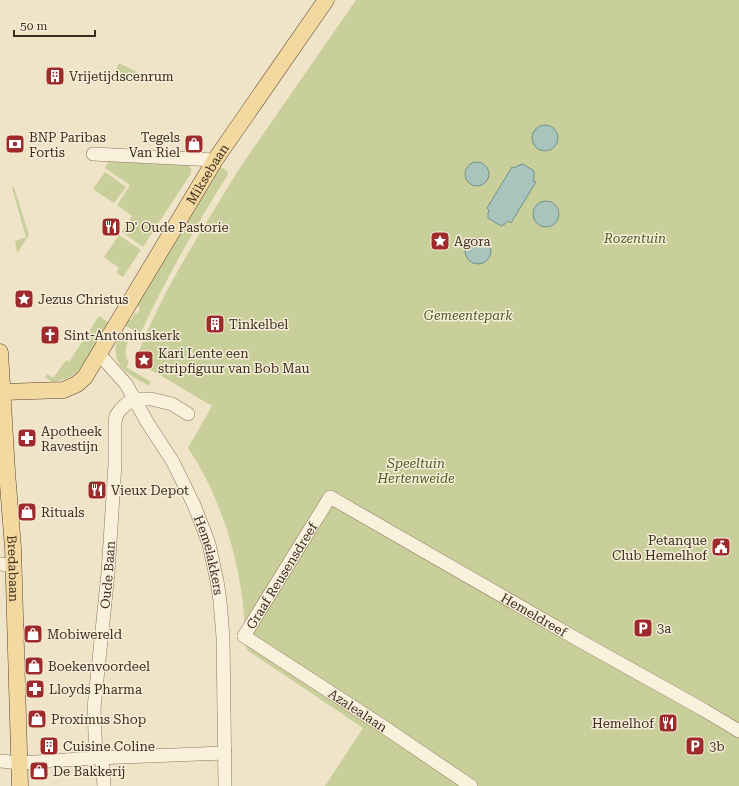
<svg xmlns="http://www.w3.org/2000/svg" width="739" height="786" font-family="'Roboto Serif',serif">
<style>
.green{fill:#c9cf9b}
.water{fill:#a9c4bc;stroke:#6f938a}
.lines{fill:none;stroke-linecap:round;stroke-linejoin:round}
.minor-casing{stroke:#8d765c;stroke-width:14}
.major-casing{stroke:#5b4430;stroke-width:17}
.minor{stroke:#faf1dc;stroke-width:13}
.major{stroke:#f3d9a0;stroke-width:16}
.labels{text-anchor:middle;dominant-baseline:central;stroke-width:3;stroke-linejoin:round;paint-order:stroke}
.poi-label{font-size:13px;fill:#3d2e20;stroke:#f7eed8;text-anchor:start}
.street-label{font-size:13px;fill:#3d2e20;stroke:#f7eed8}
.park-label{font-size:13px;font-style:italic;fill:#4d5a26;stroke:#f7eed8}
</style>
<rect width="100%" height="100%" fill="#f0e4c8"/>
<path class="green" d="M 356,0 L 739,0 L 739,786 L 325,786 L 363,728 L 247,650 C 245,630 244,609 241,589 C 233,539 216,490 188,448 L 212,406 L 136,361 L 136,359 C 161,292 202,230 239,169 Z
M 119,63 L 137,72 L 134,79 L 116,70 Z
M 109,161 L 188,165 C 192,167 192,171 190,175 L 143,247 L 122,232 L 132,216 L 117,205 L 130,185 L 105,168 Z
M 219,166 L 227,171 L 228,175 C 215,194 204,213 193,233 C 174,266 156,300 140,334 L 124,325 L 128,319 L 131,320 L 135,312 L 137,314 L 140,308 L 135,305 Z
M 105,172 L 126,187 L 114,203 L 93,189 Z
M 14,187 L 29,235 L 17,253 L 15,241 L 26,237 L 12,188 Z
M 119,235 L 141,250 L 123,277 L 116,273 L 119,268 L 104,257 Z
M 99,316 L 109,323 C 104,332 98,341 93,350 C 81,369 76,379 52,382 L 45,377 L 47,374 L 53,378 L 66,360 L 69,362 Z
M 122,331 L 131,335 C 127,345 122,353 129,362 L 126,367 L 151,382 L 149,386 C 132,376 112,368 116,345 C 116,340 120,335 122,331 Z"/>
<path class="water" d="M532 138a13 13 0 1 1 26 0a13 13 0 1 1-26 0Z
M465 174a12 12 0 1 1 24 0a12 12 0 1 1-24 0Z
M 523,164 L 534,171 L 534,178 L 533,181 L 536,182 L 511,223 L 508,221 L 505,224 L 501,226 L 488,218 L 488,213 L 489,210 L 487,208 L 512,167 L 515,168 L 517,166 Z
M533 214a13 13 0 1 1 26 0a13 13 0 1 1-26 0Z
M465 251a13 13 0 1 1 26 0a13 13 0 1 1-26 0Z"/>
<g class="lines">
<g class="minor-casing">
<g id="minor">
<path d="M 93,154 L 215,160"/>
<path id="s1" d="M 99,354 L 126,384 L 147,422 L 173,462 L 194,505 L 203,528 L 209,544 L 217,581 L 220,601 L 223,637 L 225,786"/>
<path d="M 134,399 L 151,399 L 172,404 L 188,414"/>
<path d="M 0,564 L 14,566"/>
<path id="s2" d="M 244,636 L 330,497 L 575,638 L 704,710 L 739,731"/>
<path id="s3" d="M 244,636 L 384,727 L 471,786"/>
<path id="s4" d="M 96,758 L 94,708 L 108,573 L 115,464 L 115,423 L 116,416 L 120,410 L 125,405 L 134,399"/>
<path d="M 102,758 L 104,786"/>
<path d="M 0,761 L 20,763 L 96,758 L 225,753"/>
</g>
</g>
<g class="major-casing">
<g id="major">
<path id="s5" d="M 0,352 L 7,472 L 13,548 L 20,786"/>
<path id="s6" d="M 3,392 L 64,390 L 77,384 L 85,377 L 215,160 L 326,0"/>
</g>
</g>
<use href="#minor" class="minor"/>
<use href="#major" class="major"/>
</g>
<defs>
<g id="building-square" transform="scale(1)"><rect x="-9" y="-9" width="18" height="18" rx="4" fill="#9e2a2b" stroke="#f7eed8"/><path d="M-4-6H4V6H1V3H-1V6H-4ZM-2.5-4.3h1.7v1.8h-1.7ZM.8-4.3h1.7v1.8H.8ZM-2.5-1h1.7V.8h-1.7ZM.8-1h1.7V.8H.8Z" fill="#fff"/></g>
<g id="bank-square" transform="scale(1)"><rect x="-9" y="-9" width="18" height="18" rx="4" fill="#9e2a2b" stroke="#f7eed8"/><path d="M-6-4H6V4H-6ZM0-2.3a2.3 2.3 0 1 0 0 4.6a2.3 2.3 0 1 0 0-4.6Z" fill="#fff"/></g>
<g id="shop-square" transform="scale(1)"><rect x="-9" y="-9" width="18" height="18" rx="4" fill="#9e2a2b" stroke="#f7eed8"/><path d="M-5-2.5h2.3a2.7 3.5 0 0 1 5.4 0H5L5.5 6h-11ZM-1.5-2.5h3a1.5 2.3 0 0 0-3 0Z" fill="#fff"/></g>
<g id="restaurant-square" transform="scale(1)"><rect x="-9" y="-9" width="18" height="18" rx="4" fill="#9e2a2b" stroke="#f7eed8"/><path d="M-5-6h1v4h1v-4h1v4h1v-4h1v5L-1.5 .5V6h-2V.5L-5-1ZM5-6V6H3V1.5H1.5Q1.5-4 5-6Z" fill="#fff"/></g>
<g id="sight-square" transform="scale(1)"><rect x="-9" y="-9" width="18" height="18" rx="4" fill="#9e2a2b" stroke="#f7eed8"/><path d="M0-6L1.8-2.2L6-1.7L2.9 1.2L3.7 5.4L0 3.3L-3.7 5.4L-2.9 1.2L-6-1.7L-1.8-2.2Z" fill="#fff"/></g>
<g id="church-square" transform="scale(1)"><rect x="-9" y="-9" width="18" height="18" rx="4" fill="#9e2a2b" stroke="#f7eed8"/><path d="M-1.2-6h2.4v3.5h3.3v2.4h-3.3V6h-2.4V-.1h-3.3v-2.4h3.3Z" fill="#fff"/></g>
<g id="pharmacy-square" transform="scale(1)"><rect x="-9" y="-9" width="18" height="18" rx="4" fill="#9e2a2b" stroke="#f7eed8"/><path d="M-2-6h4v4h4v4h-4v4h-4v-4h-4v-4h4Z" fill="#fff"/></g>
<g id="civic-square" transform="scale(1)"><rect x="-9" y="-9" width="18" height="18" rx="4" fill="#9e2a2b" stroke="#f7eed8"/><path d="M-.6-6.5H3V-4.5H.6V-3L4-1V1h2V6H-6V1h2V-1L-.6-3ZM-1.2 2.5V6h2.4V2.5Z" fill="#fff"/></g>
<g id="parking-square" transform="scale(1)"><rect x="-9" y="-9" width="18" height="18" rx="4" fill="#9e2a2b" stroke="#f7eed8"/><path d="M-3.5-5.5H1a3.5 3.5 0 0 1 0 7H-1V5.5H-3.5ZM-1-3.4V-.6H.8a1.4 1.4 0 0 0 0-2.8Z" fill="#fff"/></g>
</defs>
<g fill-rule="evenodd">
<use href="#building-square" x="55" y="76"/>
<use href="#bank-square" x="15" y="144"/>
<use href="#shop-square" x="194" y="144"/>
<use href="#restaurant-square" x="111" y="227"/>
<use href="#sight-square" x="440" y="241"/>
<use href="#sight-square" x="24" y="299"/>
<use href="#building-square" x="215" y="324"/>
<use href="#church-square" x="50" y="335"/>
<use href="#sight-square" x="144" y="360"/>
<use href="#pharmacy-square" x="27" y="438"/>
<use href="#restaurant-square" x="97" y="490"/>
<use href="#shop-square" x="27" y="512"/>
<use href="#civic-square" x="721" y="547"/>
<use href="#parking-square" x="643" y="628"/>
<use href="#shop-square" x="33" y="634"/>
<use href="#shop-square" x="34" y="666"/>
<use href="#pharmacy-square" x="35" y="689"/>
<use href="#shop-square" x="37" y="719"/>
<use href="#restaurant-square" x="668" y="723"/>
<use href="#building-square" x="49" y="746"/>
<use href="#parking-square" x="695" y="746"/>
<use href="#shop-square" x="39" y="771"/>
</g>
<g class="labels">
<g class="poi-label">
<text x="69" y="76">Vrijetijdscenrum</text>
<text x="29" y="137">BNP Paribas<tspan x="29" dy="15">Fortis</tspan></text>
<text x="180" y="137" text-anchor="end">Tegels<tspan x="180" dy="15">Van Riel</tspan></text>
<text x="125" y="227">D' Oude Pastorie</text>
<text x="454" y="241">Agora</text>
<text x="38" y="299">Jezus Christus</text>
<text x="229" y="324">Tinkelbel</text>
<text x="64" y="335">Sint-Antoniuskerk</text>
<text x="158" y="353">Kari Lente een<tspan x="158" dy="15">stripfiguur van Bob Mau</tspan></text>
<text x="41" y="431">Apotheek<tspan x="41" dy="15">Ravestijn</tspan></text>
<text x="111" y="490">Vieux Depot</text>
<text x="41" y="512">Rituals</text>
<text x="707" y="540" text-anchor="end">Petanque<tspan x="707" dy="15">Club Hemelhof</tspan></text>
<text x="657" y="628">3a</text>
<text x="47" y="634">Mobiwereld</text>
<text x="48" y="666">Boekenvoordeel</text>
<text x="49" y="689">Lloyds Pharma</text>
<text x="51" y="719">Proximus Shop</text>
<text x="654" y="723" text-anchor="end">Hemelhof</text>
<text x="63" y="746">Cuisine Coline</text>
<text x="709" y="746">3b</text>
<text x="53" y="771">De Bakkerij</text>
</g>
<g class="street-label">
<text stroke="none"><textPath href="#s6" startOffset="323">Miksebaan</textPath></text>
<text stroke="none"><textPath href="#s1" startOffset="232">Hemelakkers</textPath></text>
<text stroke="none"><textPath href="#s5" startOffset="217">Bredabaan</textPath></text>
<text stroke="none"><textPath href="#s4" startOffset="184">Oude Baan</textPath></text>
<text stroke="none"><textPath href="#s2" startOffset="71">Graaf Reusensdreef</textPath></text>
<text stroke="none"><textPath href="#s2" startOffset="399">Hemeldreef</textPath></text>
<text stroke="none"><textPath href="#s3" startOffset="136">Azalealaan</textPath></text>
</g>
<g class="park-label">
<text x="635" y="238">Rozentuin</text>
<text x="468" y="315">Gemeentepark</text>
<text x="416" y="463">Speeltuin<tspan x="416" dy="15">Hertenweide</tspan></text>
</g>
</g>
<path d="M14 30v6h81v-6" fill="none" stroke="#3d2e20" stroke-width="2"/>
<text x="20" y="30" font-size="12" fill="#3d2e20" stroke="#f7eed8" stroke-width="3" paint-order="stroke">50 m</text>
</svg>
